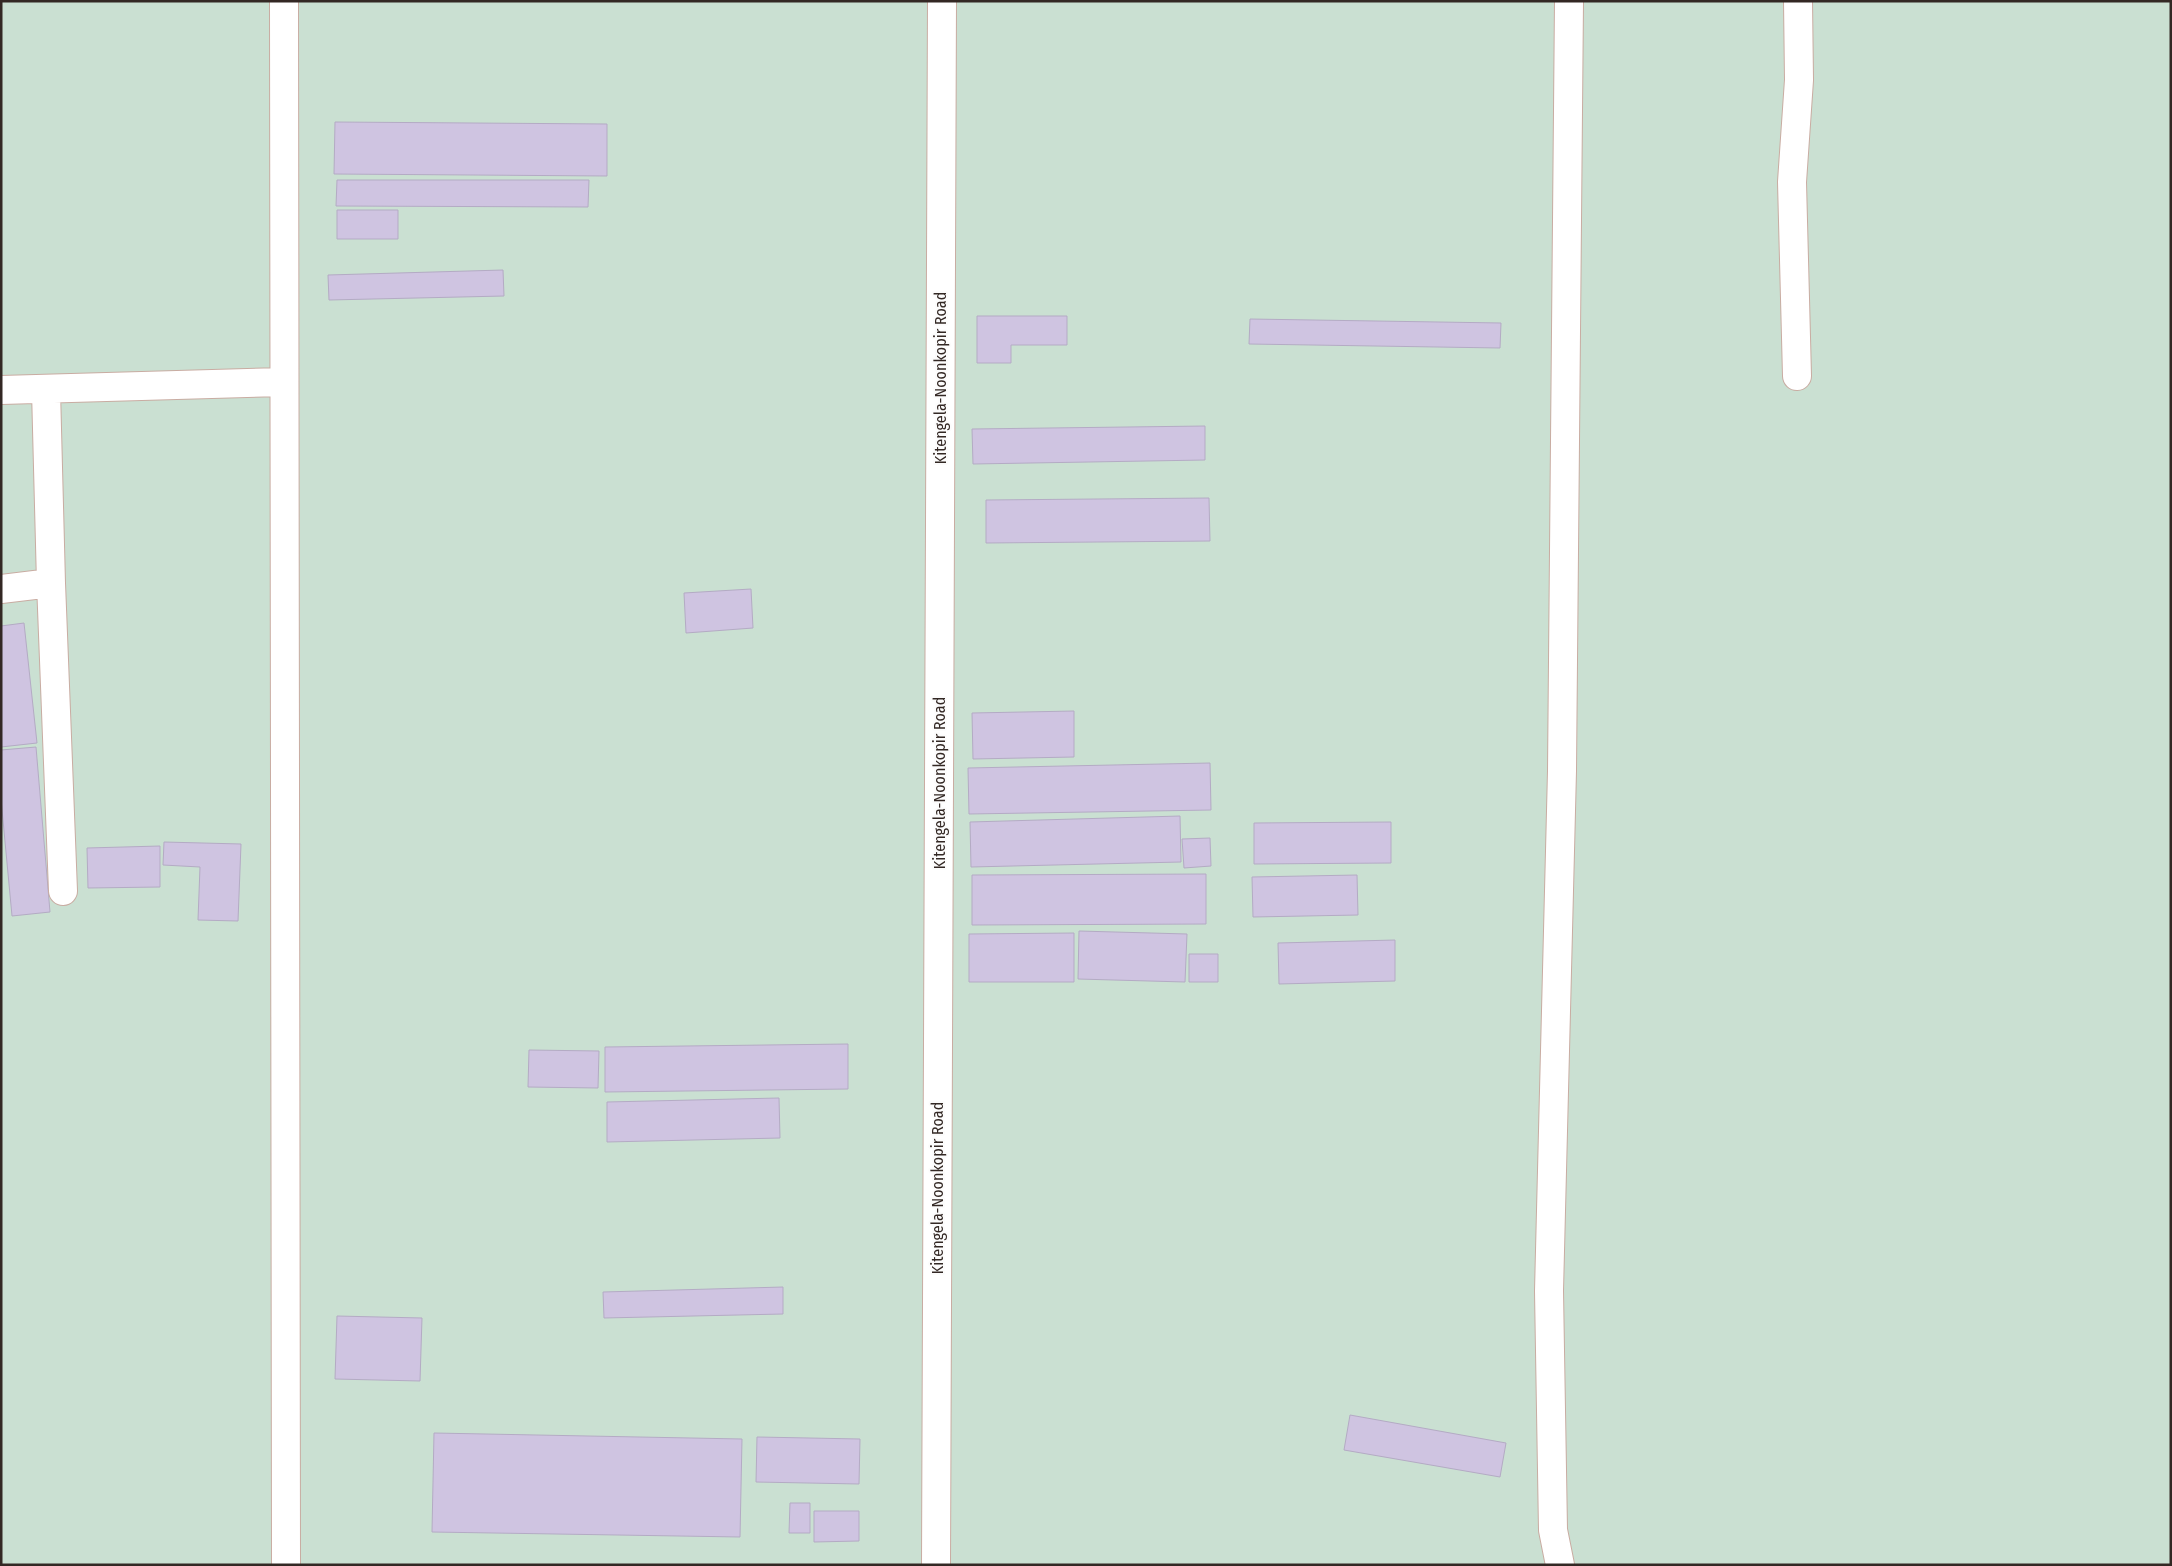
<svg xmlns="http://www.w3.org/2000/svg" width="2172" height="1566" font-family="'Fira Sans Condensed',sans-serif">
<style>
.green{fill:#cae0d2}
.building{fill:#cfc4e1;stroke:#b4abc4}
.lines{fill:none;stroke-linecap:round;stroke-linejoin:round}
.street-casing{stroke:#c9aca2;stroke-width:30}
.street{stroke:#fff;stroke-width:28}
.labels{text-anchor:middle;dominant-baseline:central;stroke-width:4;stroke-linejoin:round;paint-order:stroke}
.street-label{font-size:16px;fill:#332824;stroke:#fcfcfc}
</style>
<rect width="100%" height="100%" fill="#fdebe4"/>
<path class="green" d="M 1,1 L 2171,1 L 2171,1565 L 1,1565 Z"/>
<path class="building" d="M 335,122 L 607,124 L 607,176 L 334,174 Z
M 337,180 L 589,180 L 588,207 L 336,206 Z
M 337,210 L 398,210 L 398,239 L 337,239 Z
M 503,270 L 504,296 L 329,300 L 328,275 Z
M 977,316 L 1067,316 L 1067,345 L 1011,345 L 1011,363 L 977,363 Z
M 1250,319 L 1501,323 L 1500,348 L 1249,344 Z
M 1205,426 L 1205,460 L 973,464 L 972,429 Z
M 1209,498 L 1210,541 L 986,543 L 986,500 Z
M 751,589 L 753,628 L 686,633 L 684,593 Z
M 24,623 L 37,743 L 1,747 L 1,626 Z
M 1074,711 L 1074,757 L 973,759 L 972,713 Z
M 36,747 L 50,912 L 12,916 L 1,799 L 1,750 Z
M 1210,763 L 1211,810 L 969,814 L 968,768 Z
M 1180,816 L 1181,862 L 971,867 L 970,822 Z
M 1391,822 L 1391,863 L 1254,864 L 1254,823 Z
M 1210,838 L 1211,866 L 1184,868 L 1182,839 Z
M 164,842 L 241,844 L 238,921 L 198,920 L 200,867 L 163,865 Z
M 160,846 L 160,887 L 88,888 L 87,848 Z
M 1206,874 L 1206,924 L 972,925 L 972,875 Z
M 1357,875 L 1358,915 L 1253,917 L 1252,877 Z
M 1079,931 L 1187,934 L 1185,982 L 1078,979 Z
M 1074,933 L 1074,982 L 969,982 L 969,934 Z
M 1395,940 L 1395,981 L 1279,984 L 1278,943 Z
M 1189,954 L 1218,954 L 1218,982 L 1189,982 Z
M 848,1044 L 848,1089 L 605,1092 L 605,1047 Z
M 529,1050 L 599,1051 L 598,1088 L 528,1087 Z
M 779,1098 L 780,1138 L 607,1142 L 607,1102 Z
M 783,1287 L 783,1314 L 604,1318 L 603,1292 Z
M 337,1316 L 422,1318 L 420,1381 L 335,1379 Z
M 1350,1415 L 1506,1443 L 1500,1477 L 1344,1450 Z
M 434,1433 L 742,1439 L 740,1537 L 432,1532 Z
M 757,1437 L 860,1439 L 859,1484 L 756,1482 Z
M 790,1503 L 810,1503 L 810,1533 L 789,1533 Z
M 814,1511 L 859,1511 L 859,1541 L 814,1542 Z"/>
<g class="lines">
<g class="street-casing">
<path id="street" d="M 284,1 L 286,1565
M 1797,376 L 1792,182 L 1799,80 L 1798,1
M 1,390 L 284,382
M 46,390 L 51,583 L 63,891
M 1,589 L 51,583
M 936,1565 L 942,1
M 1560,1565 L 1553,1530 L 1549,1291 L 1562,771 L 1569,1"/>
</g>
<use href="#street" class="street"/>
</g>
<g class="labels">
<g class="street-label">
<text transform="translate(940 378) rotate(-90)">Kitengela-Noonkopir Road</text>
<text transform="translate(939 783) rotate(-90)">Kitengela-Noonkopir Road</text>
<text transform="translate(937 1188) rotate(-90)">Kitengela-Noonkopir Road</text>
</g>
</g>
<rect width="2172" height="1566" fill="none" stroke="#332824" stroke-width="5"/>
</svg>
